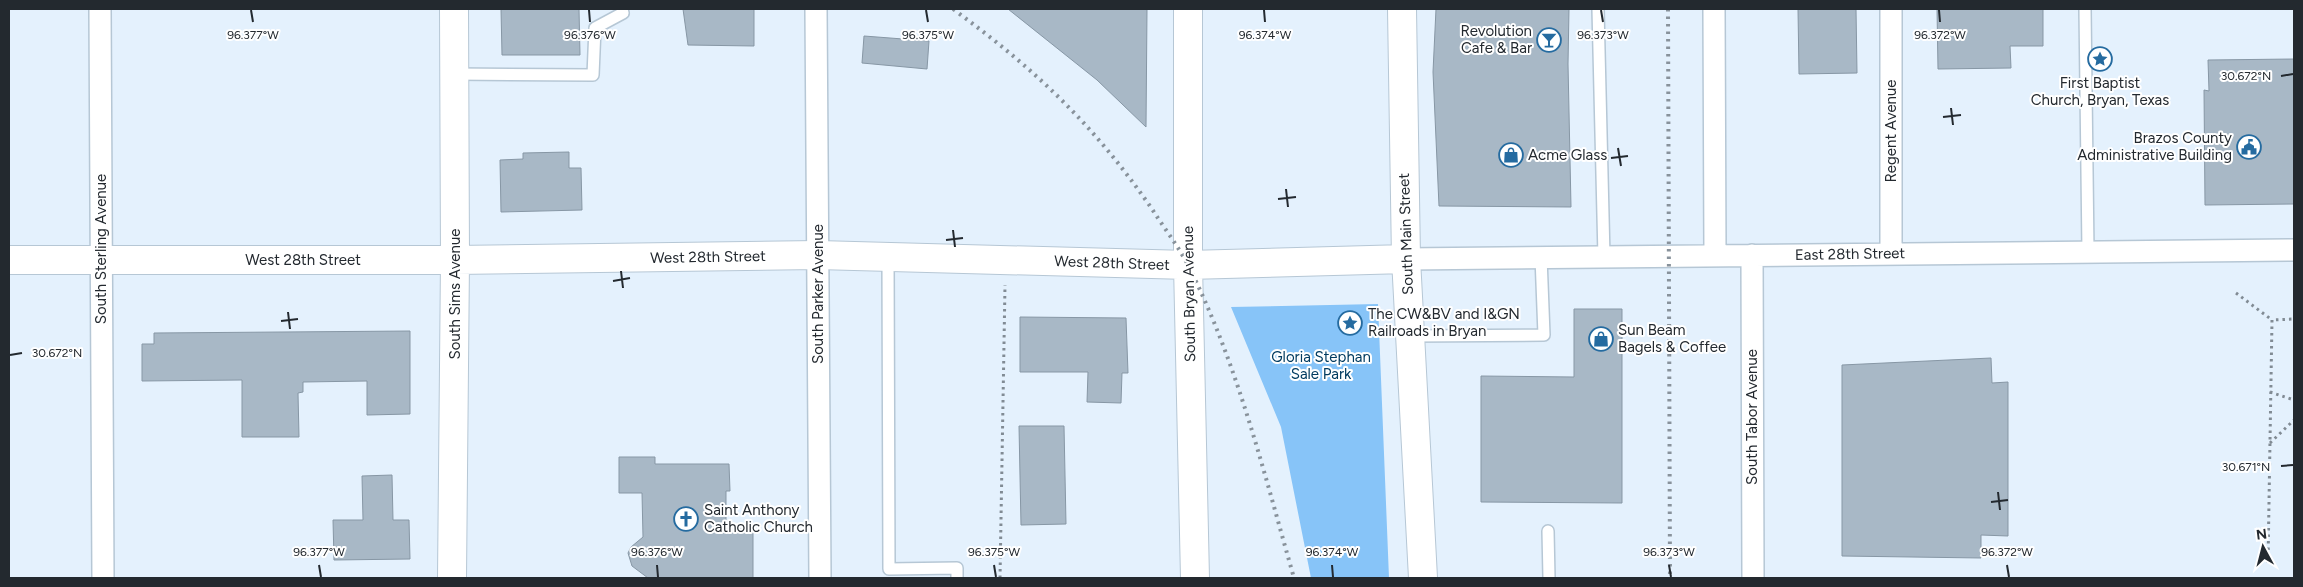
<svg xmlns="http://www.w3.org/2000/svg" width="2303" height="587" font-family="Figtree,sans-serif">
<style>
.green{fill:#87c4f8}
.building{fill:#a8b8c6;stroke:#8797a5}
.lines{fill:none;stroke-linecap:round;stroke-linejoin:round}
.lane-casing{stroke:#b6c7d5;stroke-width:14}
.street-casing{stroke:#b6c7d5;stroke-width:24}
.secondary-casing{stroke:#b6c7d5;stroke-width:30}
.path{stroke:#818b94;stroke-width:3;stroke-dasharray:2.5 4;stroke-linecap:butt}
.lane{stroke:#fff;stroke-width:11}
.street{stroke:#fff;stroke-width:21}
.secondary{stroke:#fff;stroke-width:28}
.rail{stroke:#88929b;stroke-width:4;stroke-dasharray:2.5 5;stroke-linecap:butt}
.ticks{fill:none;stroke:#23292f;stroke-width:2}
.labels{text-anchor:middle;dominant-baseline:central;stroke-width:4;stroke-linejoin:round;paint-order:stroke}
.poi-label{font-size:15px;fill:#23292f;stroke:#fff;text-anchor:start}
.street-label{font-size:15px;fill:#23292f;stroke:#fff}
.park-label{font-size:15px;fill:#013b60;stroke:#fff}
.ticks-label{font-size:12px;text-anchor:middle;fill:#23292f;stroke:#fff;stroke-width:4;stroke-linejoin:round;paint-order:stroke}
</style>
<rect width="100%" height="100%" fill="#e4f1fd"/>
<path class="green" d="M 1378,304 L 1389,578 L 1311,578 L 1281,427 L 1231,307 Z"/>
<path class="building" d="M 501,9 L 579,9 L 580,55 L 502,55 Z
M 683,9 L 754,9 L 754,46 L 688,45 Z
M 1008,9 L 1147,9 L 1146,127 L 1097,80 Z
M 1436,9 L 1569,9 L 1568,64 L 1571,207 L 1439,206 L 1433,72 Z
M 1798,9 L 1856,9 L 1857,73 L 1799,74 Z
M 1937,9 L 2043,9 L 2043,46 L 2010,46 L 2011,68 L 1938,69 Z
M 864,36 L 929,41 L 927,69 L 862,63 Z
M 2294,59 L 2294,204 L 2205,205 L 2204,90 L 2209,91 L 2208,60 Z
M 569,152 L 569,168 L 581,168 L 582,210 L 501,212 L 500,160 L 523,159 L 523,153 Z
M 1574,309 L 1622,309 L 1622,503 L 1481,502 L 1481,376 L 1574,377 Z
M 1020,317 L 1126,318 L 1128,373 L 1122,373 L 1121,403 L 1087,402 L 1088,372 L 1020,372 Z
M 410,331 L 410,414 L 367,415 L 367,381 L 303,382 L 303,392 L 298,393 L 299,437 L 242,437 L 242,380 L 142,381 L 142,344 L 154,344 L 154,333 Z
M 1991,358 L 1992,383 L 2008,382 L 2008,536 L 1981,535 L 1981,558 L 1842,556 L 1842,365 Z
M 1019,426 L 1064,426 L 1066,524 L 1021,525 Z
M 619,457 L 655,457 L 655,464 L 729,464 L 730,491 L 726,491 L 726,529 L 753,529 L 753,578 L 648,578 L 632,566 L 628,553 L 631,547 L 643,537 L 642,493 L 619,493 Z
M 392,475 L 393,520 L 409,520 L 410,559 L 334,560 L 333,520 L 363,520 L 362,476 Z"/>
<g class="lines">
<g class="lane-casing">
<path id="lane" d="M 1598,9 L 1604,257
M 2085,9 L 2088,252
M 454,74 L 593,75 L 595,28 L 623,13 L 622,9
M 888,257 L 889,569 L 957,568 L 957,578
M 1411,336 L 1544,335 L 1541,257
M 1548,531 L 1549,578"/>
</g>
<g class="street-casing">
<path id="street" d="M 100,9 L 103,578
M 816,9 L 820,578
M 1714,9 L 1715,255
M 1891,254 L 1891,9
M 1752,255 L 1753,578
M 1406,259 L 2294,250"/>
</g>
<g class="secondary-casing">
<path id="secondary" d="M 1188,9 L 1188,265 L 1195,578
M 1402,9 L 1406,259 L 1423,578
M 9,260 L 455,260 L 818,255 L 1188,265 L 1406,259
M 452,578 L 455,260 L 454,9"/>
</g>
<path class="path" d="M 2236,293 L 2272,320
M 2270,392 L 2294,400
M 2270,443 L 2294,420
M 2268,563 L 2272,320 L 2294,319
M 1000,578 L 1005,285"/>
<use href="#lane" class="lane"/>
<use href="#street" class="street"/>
<use href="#secondary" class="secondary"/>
<path class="rail" d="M 953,9 C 1035,69 1094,125 1152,209 C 1164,228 1179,247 1189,267 C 1238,365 1264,473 1294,578
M 1668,9 L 1670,578"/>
</g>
<path class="ticks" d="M 251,10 L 253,22M 589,10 L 590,22M 926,10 L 928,22M 1264,10 L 1265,22M 1601,10 L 1603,22M 1939,10 L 1940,22M 2281,76 L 2293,74M 1951,108 L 1953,125M 1943,117 L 1961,115M 1618,148 L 1621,166M 1611,158 L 1628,156M 1286,189 L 1288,207M 1278,199 L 1296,197M 953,230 L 955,247M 946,240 L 963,238M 621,271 L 623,288M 613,281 L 630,278M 288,312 L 290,329M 281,321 L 298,319M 10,355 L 22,353M 2281,466 L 2293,465M 1998,492 L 2000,510M 1991,502 L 2008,500M 319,565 L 321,577M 657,565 L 658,577M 994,565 L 996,577M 1332,565 L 1333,577M 1669,565 L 1671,577M 2007,565 L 2009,577"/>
<defs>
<g id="bar-ring" transform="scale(1.25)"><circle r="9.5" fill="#fff" stroke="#256ba0" stroke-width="1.5"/><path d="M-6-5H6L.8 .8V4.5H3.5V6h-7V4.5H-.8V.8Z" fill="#256ba0"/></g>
<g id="sight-ring" transform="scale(1.25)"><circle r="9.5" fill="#fff" stroke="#256ba0" stroke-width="1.5"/><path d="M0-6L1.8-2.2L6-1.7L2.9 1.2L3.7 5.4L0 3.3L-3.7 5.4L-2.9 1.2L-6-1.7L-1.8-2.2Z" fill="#256ba0"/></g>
<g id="civic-ring" transform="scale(1.25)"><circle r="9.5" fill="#fff" stroke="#256ba0" stroke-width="1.5"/><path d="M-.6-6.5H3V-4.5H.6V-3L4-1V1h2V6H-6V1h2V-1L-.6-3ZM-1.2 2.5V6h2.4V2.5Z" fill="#256ba0"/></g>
<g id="shop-ring" transform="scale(1.25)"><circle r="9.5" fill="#fff" stroke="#256ba0" stroke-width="1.5"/><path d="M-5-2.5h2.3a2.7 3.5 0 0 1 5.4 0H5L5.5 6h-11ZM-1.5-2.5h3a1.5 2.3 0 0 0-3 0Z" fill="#256ba0"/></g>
<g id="church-ring" transform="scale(1.25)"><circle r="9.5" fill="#fff" stroke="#256ba0" stroke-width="1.5"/><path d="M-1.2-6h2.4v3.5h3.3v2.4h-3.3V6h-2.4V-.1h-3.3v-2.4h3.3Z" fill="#256ba0"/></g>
</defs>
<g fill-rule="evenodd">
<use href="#bar-ring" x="1549" y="40"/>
<use href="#sight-ring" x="2100" y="59"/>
<use href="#civic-ring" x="2249" y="147"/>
<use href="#shop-ring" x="1511" y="155"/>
<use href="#sight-ring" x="1350" y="323"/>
<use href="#shop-ring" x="1601" y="339"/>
<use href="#church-ring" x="686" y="519"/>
</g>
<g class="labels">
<g class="poi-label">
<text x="1532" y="31" text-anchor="end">Revolution<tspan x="1532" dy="17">Cafe &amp; Bar</tspan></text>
<text x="2100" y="83" text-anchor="middle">First Baptist<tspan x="2100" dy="17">Church, Bryan, Texas</tspan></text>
<text x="2232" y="138" text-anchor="end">Brazos County<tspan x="2232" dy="17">Administrative Building</tspan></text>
<text x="1528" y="155">Acme Glass</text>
<text x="1368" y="314">The CW&amp;BV and I&amp;GN<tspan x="1368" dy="17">Railroads in Bryan</tspan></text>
<text x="1618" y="330">Sun Beam<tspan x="1618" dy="17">Bagels &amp; Coffee</tspan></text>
<text x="704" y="510">Saint Anthony<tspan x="704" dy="17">Catholic Church</tspan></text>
</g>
<g class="street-label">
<text transform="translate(1891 131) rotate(-90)">Regent Avenue</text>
<text transform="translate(1406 234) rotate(-92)">South Main Street</text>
<text transform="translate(101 249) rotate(-90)">South Sterling Avenue</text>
<text transform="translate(1850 254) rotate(-1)">East 28th Street</text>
<text transform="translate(708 257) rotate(-1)">West 28th Street</text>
<text x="303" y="260">West 28th Street</text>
<text transform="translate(1112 263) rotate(2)">West 28th Street</text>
<text transform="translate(455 294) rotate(-90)">South Sims Avenue</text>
<text transform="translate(818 294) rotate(-90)">South Parker Avenue</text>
<text transform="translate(1189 294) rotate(-91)">South Bryan Avenue</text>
<text transform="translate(1752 417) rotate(-90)">South Tabor Avenue</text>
</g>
<g class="park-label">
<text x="1321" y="357">Gloria Stephan<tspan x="1321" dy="17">Sale Park</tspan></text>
</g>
</g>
<g class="ticks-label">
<text x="253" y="39">96.377°W</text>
<text x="590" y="39">96.376°W</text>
<text x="928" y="39">96.375°W</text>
<text x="1265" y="39">96.374°W</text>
<text x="1603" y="39">96.373°W</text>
<text x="1940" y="39">96.372°W</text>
<text x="2246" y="80">30.672°N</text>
<text x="57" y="357">30.672°N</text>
<text x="2246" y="471">30.671°N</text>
<text x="319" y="556">96.377°W</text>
<text x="657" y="556">96.376°W</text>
<text x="994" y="556">96.375°W</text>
<text x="1332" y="556">96.374°W</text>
<text x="1669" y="556">96.373°W</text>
<text x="2007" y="556">96.372°W</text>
</g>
<rect width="2303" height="587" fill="none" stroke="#23292f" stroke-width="20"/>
<g transform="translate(2263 547) rotate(353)" stroke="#ffffff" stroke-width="4" paint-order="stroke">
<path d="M0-4L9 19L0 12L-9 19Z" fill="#23292f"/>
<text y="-8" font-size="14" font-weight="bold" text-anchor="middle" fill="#23292f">N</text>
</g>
</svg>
